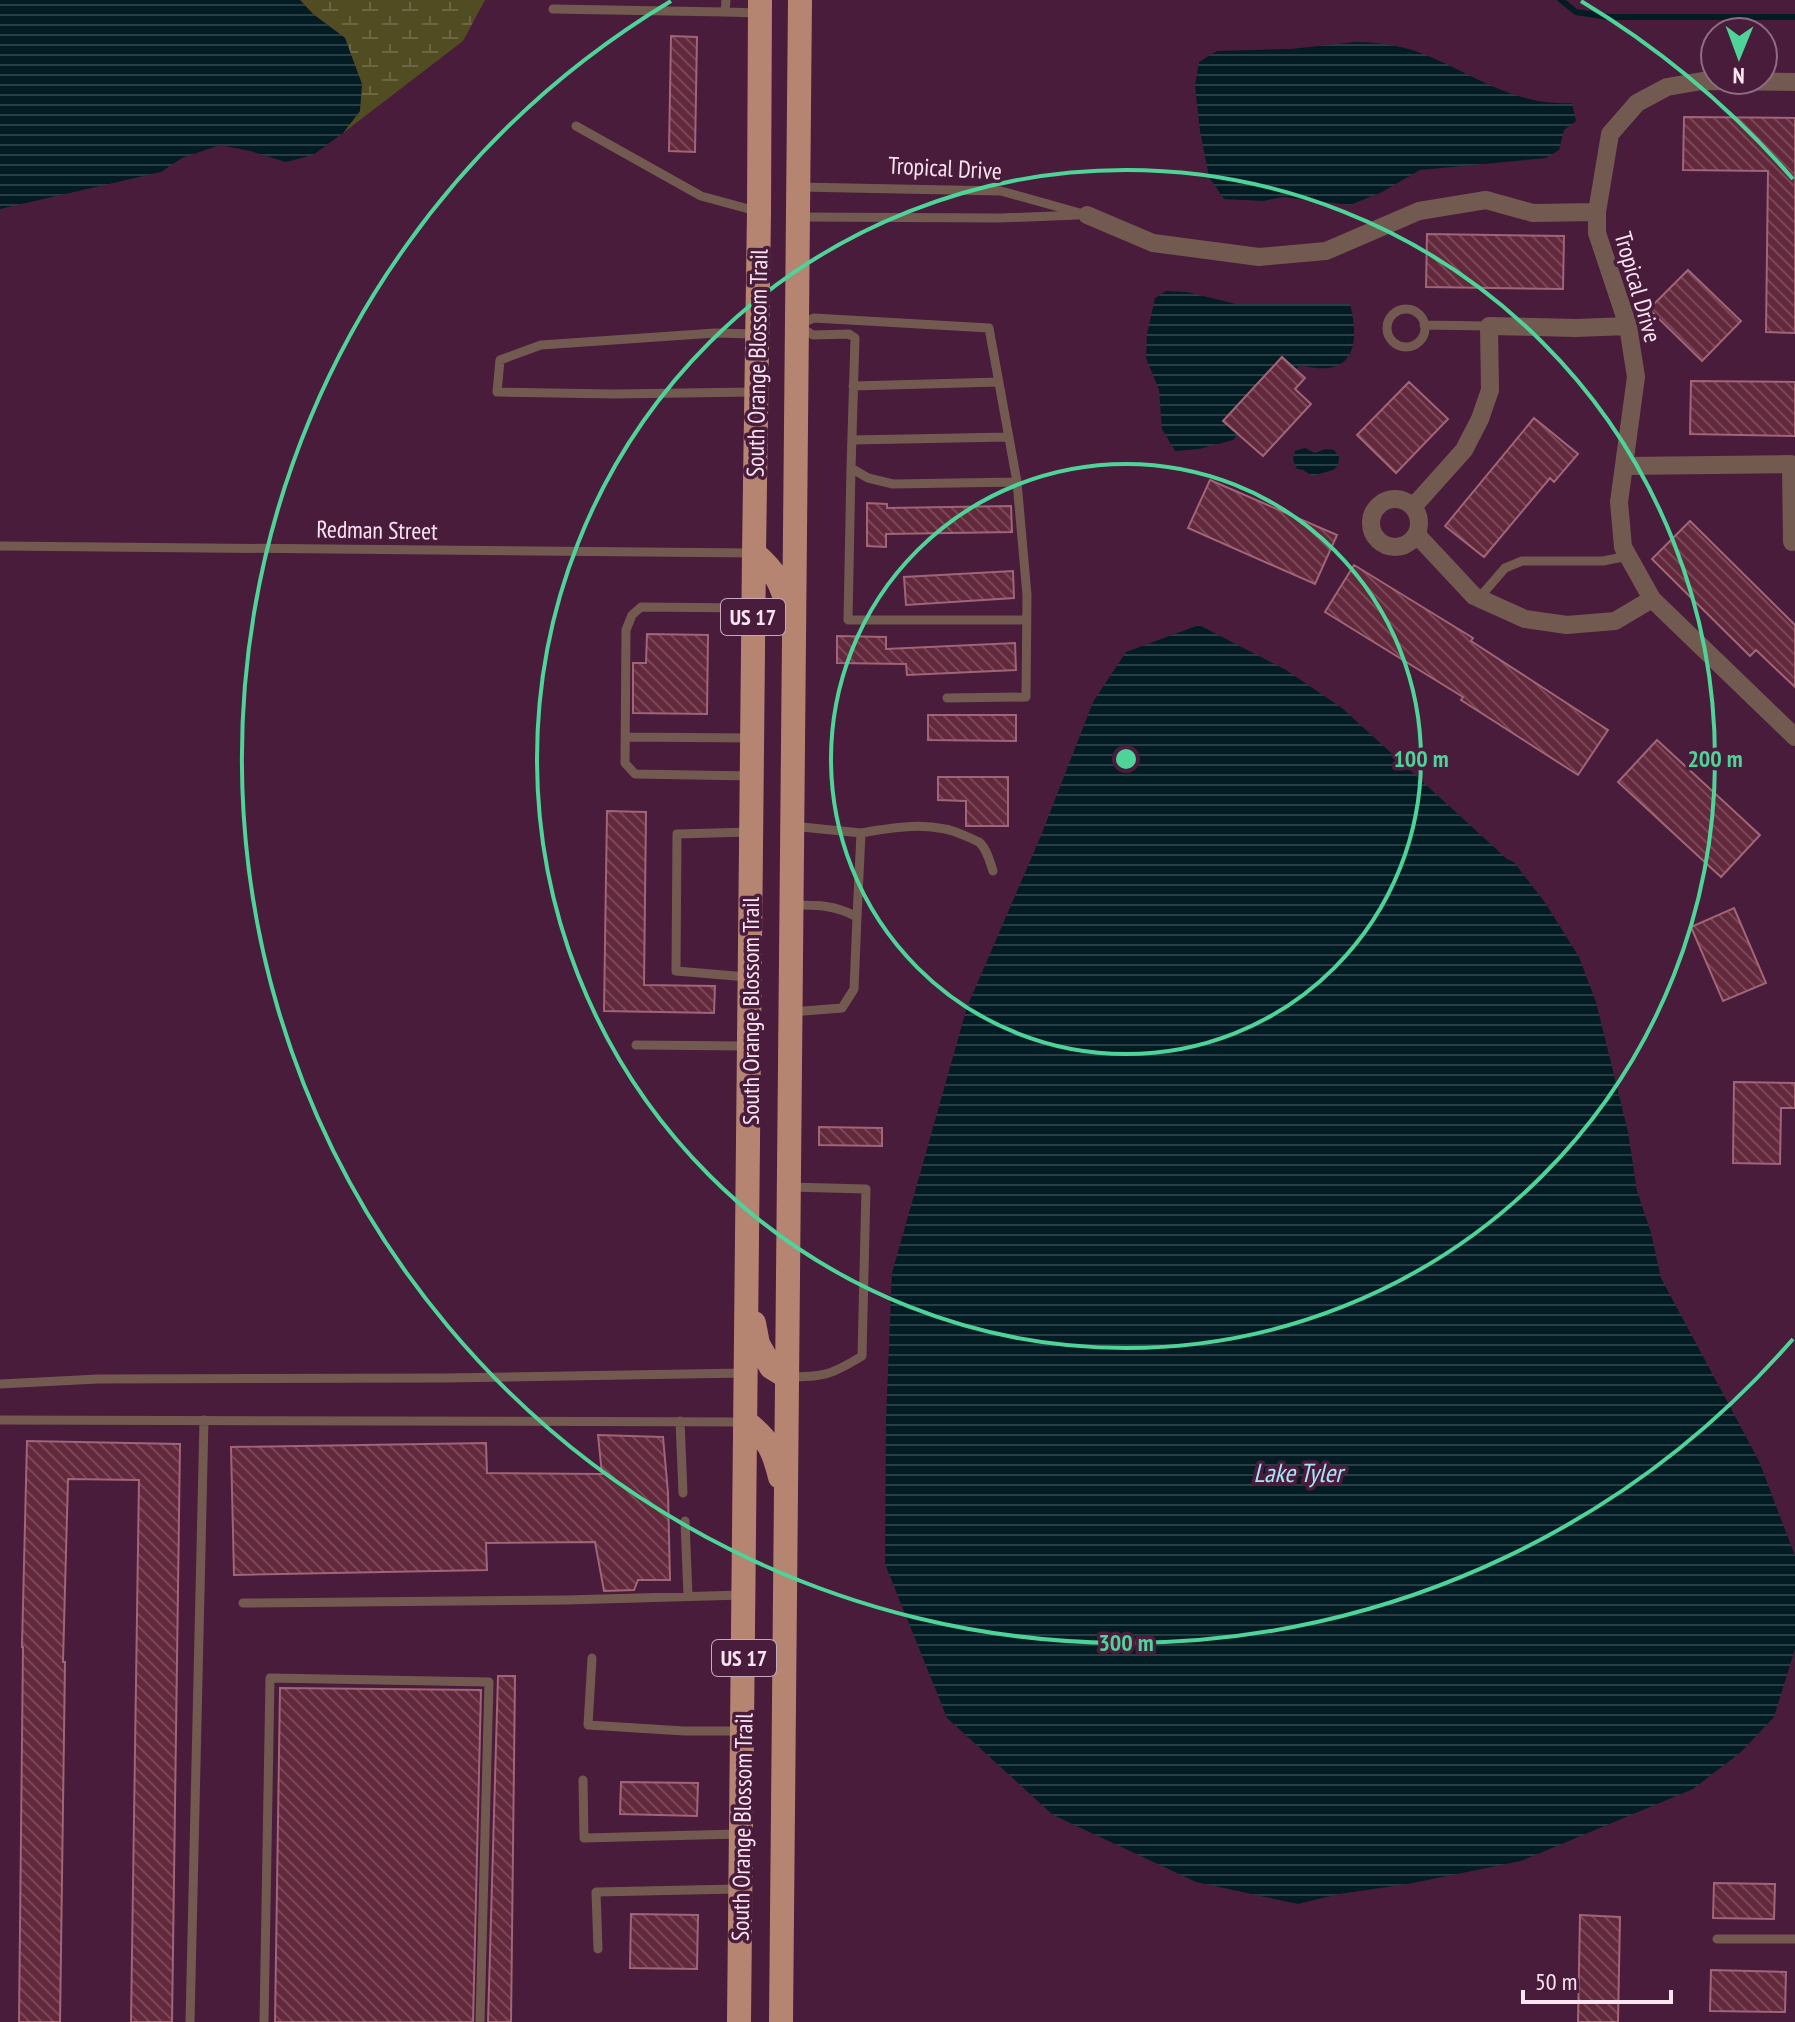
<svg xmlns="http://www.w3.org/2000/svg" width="1795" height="2022" font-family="'PT Sans Narrow',sans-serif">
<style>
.wetland{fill:url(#wetland-marsh)}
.water{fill:url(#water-rules)}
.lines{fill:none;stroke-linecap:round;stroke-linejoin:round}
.stream{stroke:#031c24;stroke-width:6}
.building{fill:url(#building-back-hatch);stroke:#a06576;stroke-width:2}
.lane{stroke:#735a51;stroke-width:9}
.street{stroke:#735a51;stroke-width:18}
.primary{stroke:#b68572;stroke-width:24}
.ring{fill:none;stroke:#4ed399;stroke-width:4}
.labels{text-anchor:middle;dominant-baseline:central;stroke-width:7;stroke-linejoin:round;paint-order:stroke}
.shield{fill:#481c3a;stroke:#c6a9bc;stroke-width:2}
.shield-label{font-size:22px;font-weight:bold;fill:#fce5f3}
.street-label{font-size:24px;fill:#fce5f3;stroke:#481c3a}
.water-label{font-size:26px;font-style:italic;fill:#a6e5fa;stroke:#481c3a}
.centre{fill:#4ed399;stroke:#481c3a;stroke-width:4}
.ring-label{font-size:24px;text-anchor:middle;font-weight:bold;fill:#4ed399;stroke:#481c3a;stroke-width:7;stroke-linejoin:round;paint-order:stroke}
</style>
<defs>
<pattern id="wetland-marsh" width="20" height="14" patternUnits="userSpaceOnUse" patternTransform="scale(2)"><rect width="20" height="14" fill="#524c23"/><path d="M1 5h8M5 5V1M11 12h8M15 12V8" fill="none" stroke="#6c6643"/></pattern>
<pattern id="water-rules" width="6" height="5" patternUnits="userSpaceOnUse" patternTransform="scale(2)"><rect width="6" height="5" fill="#031c24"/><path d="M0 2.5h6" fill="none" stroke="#293d44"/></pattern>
<pattern id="building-back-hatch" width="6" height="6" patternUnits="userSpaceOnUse" patternTransform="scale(2)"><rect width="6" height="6" fill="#62283b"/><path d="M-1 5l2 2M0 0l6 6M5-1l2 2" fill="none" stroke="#794758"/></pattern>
</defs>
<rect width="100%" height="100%" fill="#481c3a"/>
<path class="wetland" d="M 300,0 L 485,0 L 463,41 L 343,133 L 360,111 L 345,38 L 313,14 Z"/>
<path class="water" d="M 0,0 L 300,0 L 313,14 L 345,38 L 362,84 L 360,111 L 343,133 L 313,155 L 286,162 L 250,151 L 220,145 L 182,158 L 161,172 L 0,209 Z
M 1356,42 C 1382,42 1409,47 1433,58 C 1481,79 1517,106 1572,103 L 1576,121 L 1564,130 L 1559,150 L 1546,158 L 1420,170 L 1382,192 L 1350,205 L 1283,197 L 1263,201 L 1224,199 L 1209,177 L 1200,131 L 1195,86 L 1199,62 L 1217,51 L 1291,49 Z
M 1166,291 L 1187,292 L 1236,304 L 1350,304 C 1361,347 1352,379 1300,365 L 1233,440 L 1199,449 L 1175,451 L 1162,429 L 1159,390 L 1146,358 L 1147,334 L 1155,298 Z
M 1305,448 L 1315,453 L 1325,449 L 1334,450 L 1339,457 L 1338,466 L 1333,470 L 1312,476 L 1303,470 L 1297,469 L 1293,460 L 1295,451 Z
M 1199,625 L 1286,670 L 1342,708 L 1507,859 L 1514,862 L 1546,904 L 1579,957 L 1596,1002 L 1628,1132 L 1637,1191 L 1651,1233 L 1661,1278 L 1759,1461 L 1795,1556 L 1795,1649 L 1774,1717 L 1741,1752 L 1693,1789 L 1521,1861 L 1408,1884 L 1339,1894 L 1298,1904 L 1196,1882 L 1053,1815 L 947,1718 L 885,1564 L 886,1419 L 892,1273 L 967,1007 L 1040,838 L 1093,702 L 1126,652 Z"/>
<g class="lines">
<path class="stream" d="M 1561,0 L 1576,12 L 1609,17 L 1795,17"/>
</g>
<path class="building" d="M 671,36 L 697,37 L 695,152 L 669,151 Z
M 1684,117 L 1795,118 L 1795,333 L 1766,332 L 1768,171 L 1683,170 Z
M 1427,234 L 1564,236 L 1563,289 L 1426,287 Z
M 1688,270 L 1741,321 L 1702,361 L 1649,309 Z
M 1282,357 L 1305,378 L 1295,389 L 1311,404 L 1263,456 L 1223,421 Z
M 1691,381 L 1795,382 L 1795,436 L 1690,434 Z
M 1409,382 L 1448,419 L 1396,473 L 1357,435 Z
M 1534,418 L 1578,454 L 1554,482 L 1550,478 L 1484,557 L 1445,526 Z
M 1210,480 L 1337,535 L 1315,584 L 1188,528 Z
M 867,503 L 887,504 L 887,508 L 1011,506 L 1012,532 L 886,534 L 886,547 L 867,546 Z
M 1690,521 L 1795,625 L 1795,687 L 1756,650 L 1750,656 L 1652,559 Z
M 1354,565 L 1473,638 L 1471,641 L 1608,730 L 1578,775 L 1461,700 L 1463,697 L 1325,612 Z
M 1013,571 L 1014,598 L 906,605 L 904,577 Z
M 647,634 L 708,635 L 707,714 L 633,713 L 633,663 L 646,663 Z
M 837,636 L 886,637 L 886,649 L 1015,643 L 1016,670 L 907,675 L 906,664 L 837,663 Z
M 928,715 L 1016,715 L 1016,741 L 928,740 Z
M 1657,740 L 1760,835 L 1721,877 L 1618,782 Z
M 938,777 L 1008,777 L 1008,826 L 966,826 L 966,801 L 938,800 Z
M 607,811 L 646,812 L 644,985 L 715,986 L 714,1013 L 604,1011 Z
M 1734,908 L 1766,983 L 1723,1001 L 1691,927 Z
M 1734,1082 L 1795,1083 L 1795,1108 L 1781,1108 L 1780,1164 L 1733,1163 Z
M 819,1127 L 882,1128 L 882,1146 L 819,1145 Z
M 598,1435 L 663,1437 L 668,1493 L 670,1580 L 638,1580 L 634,1590 L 604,1591 L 595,1542 L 486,1543 L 487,1570 L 234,1575 L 231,1447 L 486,1443 L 487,1473 L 602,1474 Z
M 27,1441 L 180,1444 L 172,2022 L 131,2022 L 139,1480 L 68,1479 L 63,1662 L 65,1662 L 60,2022 L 19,2022 L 23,1647 L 22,1647 Z
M 498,1676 L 515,1676 L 511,2022 L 488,2022 Z
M 280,1688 L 481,1690 L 473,2022 L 275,2022 Z
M 621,1782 L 698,1783 L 697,1816 L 620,1814 Z
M 1714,1883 L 1775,1884 L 1774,1919 L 1713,1918 Z
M 631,1914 L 698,1915 L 697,1969 L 630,1968 Z
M 1580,1915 L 1620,1917 L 1618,2022 L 1578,2022 Z
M 1711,1970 L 1786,1972 L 1785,2012 L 1710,2011 Z"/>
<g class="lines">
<path class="lane" d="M 553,9 L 725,12 L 726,0
M 725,12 L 760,13
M 576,126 L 701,196 L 756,211
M 798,187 L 1001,191 L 1087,215
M 801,217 L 1000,218 L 1078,215
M1387 328a19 19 0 1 1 38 0a19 19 0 1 1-38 0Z
M 814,318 L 989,328 L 1017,482 L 893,484 L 868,478 L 851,468 L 855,338 L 849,334 L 813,335 L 797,325 Z
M 1424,325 L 1489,326
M 853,386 L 999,382
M 753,392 L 614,394 L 497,392 L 500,360 L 541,345 L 715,333 L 754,334
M 852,440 L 1009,437
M 851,468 L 848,620 L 1026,620
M 0,546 L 754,553
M 1479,598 L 1505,568 L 1522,561 L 1603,561 L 1628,556
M 750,608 L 641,607 L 632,615 L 626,630 L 625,763 L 635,774 L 751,776
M 947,698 L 1026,697 L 1027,595 L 1017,482
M 625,737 L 749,738
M 792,826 L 861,833 L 857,917
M 861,833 C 897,827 933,820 968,837 C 969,837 978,842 979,842 C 987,849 990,862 993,871
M 747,977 L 676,971 L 677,834 L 750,832
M 791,1012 L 842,1008 L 854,989 L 857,917 C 835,905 818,905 793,905
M 636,1045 L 746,1046
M 787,1377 C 824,1377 831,1375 862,1356 L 866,1189 L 789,1187
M 0,1384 L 98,1379 L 445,1378 L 744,1373
M 0,1420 L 743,1422
M 680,1421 L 683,1493
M 685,1521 L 688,1596
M 243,1603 L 567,1600 L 743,1595
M 592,1658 L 588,1725 L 684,1731 L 739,1731
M 583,1780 L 584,1838 L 738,1834
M 1717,1939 L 1795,1939
M 598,1949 L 596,1892 L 737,1889
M 190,2022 L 204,1420
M 264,2022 L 270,1678 L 489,1682 L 480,2022"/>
<path class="street" d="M 1597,212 L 1610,134 L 1637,103 L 1667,87 L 1702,81 L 1795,82
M 1087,215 L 1153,243 L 1259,257 L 1326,251 L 1419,211 L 1486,200 L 1533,213 L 1597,212 L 1597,233 L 1628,326 L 1636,377 L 1619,502 L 1623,547 L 1652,599 L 1795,737
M 1625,466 L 1791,464 L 1792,542
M1371 523a24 24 0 1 1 48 0a24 24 0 1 1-48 0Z
M 1413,507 L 1464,450 L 1480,419 L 1490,390 L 1489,326 L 1576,328 L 1628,326
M 1417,535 L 1474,596 L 1525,619 L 1567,625 L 1615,621 L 1652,599"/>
<path class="primary" d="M 754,553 C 777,573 781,583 789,611
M 754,1323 L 758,1344 L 771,1367 L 787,1377
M 746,1422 C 769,1440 773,1449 780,1477
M 739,2022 L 754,553 L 759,212 L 760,0
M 781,2022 L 800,0"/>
</g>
<g class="ring">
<circle cx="1126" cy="759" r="295"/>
<circle cx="1126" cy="759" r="589"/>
<path d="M1793 1339A884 884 0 1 1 671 1M1581 1A884 884 0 0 1 1793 179"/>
</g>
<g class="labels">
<g class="shield">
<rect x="721" y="599" width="64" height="36" rx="6"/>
<rect x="712" y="1640" width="64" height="36" rx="6"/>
</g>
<g class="shield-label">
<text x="753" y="617">US 17</text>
<text x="744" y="1658">US 17</text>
</g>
<g class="street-label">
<text transform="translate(945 168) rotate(3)">Tropical Drive</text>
<text transform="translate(1638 287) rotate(74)">Tropical Drive</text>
<text transform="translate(757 363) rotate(-89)">South Orange Blossom Trail</text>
<text transform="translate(377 530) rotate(1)">Redman Street</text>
<text transform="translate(750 1011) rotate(-90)">South Orange Blossom Trail</text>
<text transform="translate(742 1827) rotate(-89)">South Orange Blossom Trail</text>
</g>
<g class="water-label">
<text x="1298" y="1472">Lake Tyler</text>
</g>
</g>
<circle cx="1126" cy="759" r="12" class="centre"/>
<g class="ring-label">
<text x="1421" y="767">100 m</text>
<text x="1715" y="767">200 m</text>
<text x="1126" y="1651">300 m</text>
</g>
<g transform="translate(1739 56) rotate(181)"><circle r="38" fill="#481c3a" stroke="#906c84" stroke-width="2"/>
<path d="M0-6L14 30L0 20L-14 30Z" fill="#4ed399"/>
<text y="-12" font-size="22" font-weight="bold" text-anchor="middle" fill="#fce5f3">N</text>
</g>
<path d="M1523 1990v12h148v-12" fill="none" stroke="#fce5f3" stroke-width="4"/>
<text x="1535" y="1990" font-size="24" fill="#fce5f3" stroke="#481c3a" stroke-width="6" paint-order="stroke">50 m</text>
</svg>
